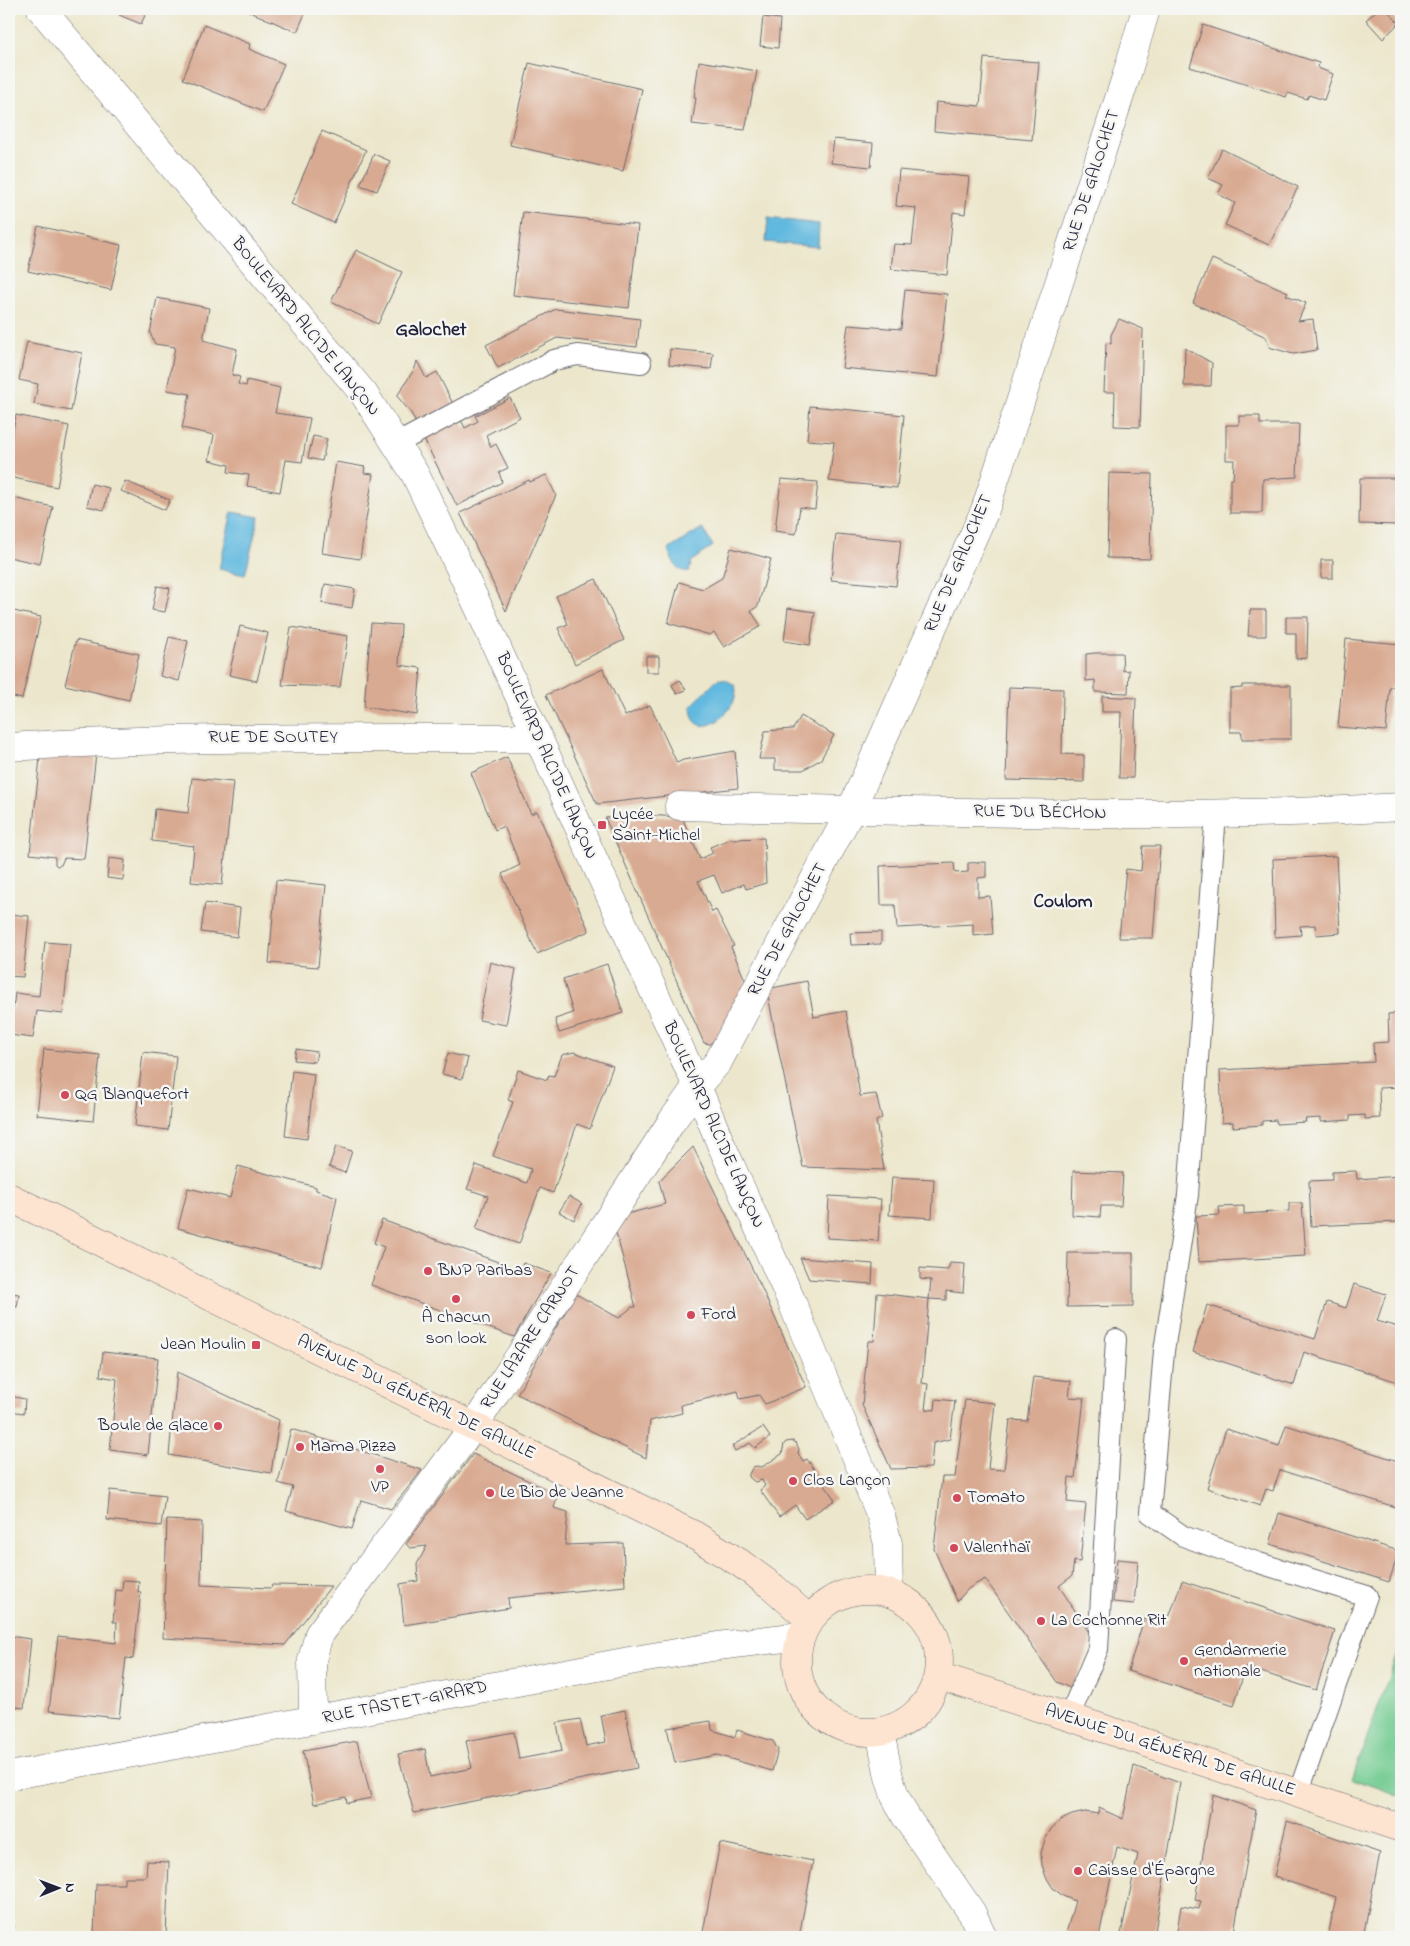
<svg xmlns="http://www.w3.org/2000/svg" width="1410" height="1946" font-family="'Indie Flower',sans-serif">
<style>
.green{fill:#73cc92;stroke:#4a7766}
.water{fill:#62b9df;stroke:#426e8d}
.building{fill:#d9aa92}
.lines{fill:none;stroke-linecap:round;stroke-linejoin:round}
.service-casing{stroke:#69676e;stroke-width:22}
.minor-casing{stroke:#69676e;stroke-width:29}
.secondary-casing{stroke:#69676e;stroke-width:29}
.service{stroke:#fff;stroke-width:20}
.minor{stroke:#fff;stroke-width:28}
.secondary{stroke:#fde4d0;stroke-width:28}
.poi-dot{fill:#d1495b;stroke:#f6f6f2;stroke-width:2}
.labels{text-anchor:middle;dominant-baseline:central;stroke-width:5;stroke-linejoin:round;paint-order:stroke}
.street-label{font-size:18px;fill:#22223b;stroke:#f6f6f2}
.poi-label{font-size:18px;fill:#22223b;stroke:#f6f6f2;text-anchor:start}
.neighbourhood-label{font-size:19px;font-weight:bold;fill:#22223b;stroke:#f6f6f2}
.quarter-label{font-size:20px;font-weight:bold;fill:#22223b;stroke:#f6f6f2}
</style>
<rect width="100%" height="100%" fill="#f6f6f2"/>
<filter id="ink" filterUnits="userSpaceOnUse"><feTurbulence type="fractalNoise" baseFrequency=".02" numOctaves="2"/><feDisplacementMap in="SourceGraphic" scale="10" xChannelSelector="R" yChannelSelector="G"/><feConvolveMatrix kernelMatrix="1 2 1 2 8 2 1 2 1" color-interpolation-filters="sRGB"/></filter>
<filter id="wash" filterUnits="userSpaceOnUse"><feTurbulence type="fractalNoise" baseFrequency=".0096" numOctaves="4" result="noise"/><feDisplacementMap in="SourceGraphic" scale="20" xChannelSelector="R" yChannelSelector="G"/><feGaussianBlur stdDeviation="1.12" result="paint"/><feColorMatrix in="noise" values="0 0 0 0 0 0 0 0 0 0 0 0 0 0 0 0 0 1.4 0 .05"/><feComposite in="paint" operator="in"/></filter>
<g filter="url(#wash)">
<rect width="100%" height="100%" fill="#ece7cc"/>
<path class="green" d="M 1401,1643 L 1401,1796 L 1352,1779 Z"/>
<path class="water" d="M 768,218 L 819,224 L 818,247 L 766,242 Z
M 232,512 L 259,517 L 245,575 L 219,569 Z
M 702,528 L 713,546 L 692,561 L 689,571 C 676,573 673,560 668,550 Z
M 718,679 L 726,680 L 735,685 C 743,711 692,749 691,706 Z"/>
<g id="blocks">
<path class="building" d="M 122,9 L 148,9 L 141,24 L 119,15 Z
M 249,9 L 307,9 L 297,32 L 248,11 Z
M 1378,9 L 1386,9 L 1399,23 L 1383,39 L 1366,20 Z
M 763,17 L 780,19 L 778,48 L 760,46 Z
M 204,25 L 250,44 L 249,49 L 284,64 L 263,112 L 183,79 Z
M 1203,25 L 1319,63 L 1318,68 L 1333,74 L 1324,100 L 1309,95 L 1307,99 L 1288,93 L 1286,97 L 1190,67 Z
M 984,58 L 1039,62 L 1032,140 L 934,131 L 936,102 L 980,106 Z
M 699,61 L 757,71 L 745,130 L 692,124 L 696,98 L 694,98 Z
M 529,63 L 642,89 L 623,171 L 510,145 Z
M 322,131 L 366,150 L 334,223 L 291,204 Z
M 834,139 L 873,143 L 871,167 L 831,163 Z
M 1222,149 L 1298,187 L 1269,245 L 1225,225 L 1235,203 L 1218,194 L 1223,185 L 1208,178 Z
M 374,154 L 390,161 L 377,191 L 360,185 Z
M 899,170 L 969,177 L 965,214 L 953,212 L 947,275 L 891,269 L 894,244 L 912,245 L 916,208 L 896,206 Z
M 523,212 L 638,225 L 629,308 L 513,295 Z
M 38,226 L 121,245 L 111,290 L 28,271 Z
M 356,250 L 402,272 L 378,324 L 331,302 Z
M 1212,259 L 1288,292 L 1286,295 L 1306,303 L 1298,321 L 1313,319 L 1317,350 L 1293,354 L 1269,347 L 1266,337 L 1193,303 Z
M 905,290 L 947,294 L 938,377 L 842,368 L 848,325 L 901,329 Z
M 157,298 L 209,308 L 203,340 L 237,349 L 232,375 L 240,377 L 238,384 L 246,386 L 247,380 L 280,388 L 275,413 L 310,418 L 302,462 L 286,460 L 280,492 L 247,486 L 249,475 L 228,472 L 229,465 L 209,460 L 214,435 L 182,428 L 190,394 L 167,390 L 175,347 L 155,344 L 150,333 Z
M 556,309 L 640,319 L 637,347 L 557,338 L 498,368 L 486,345 Z
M 1119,319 L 1143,329 L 1140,427 L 1114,426 L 1115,392 L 1104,392 L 1106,343 L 1111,344 L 1111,335 Z
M 27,342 L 82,353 L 71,411 L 34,404 L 38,384 L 19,380 Z
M 1185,348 L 1212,363 L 1211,386 L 1184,386 Z
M 670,349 L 713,353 L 711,369 L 669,365 Z
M 417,361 L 426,378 L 437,372 L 465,428 L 478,421 L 475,416 L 510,398 L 520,417 L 486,435 L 491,447 L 496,444 L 508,468 L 499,472 L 502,482 L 457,506 L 411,413 L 397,396 L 415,368 Z
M 810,406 L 904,415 L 897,488 L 829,481 L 834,442 L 807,440 Z
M 16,415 L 69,426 L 57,487 L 9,477 L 9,450 Z
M 1239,416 L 1260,416 L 1260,424 L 1299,424 L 1297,477 L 1263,479 L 1262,513 L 1230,513 L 1230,480 L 1233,479 L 1234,460 L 1226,460 L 1226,425 L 1239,425 Z
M 313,436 L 327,439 L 322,461 L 308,458 Z
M 336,462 L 365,467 L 364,473 L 373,474 L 360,559 L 322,553 Z
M 1109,473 L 1152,474 L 1150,559 L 1107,558 Z
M 546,475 L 556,495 L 506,611 L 460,513 L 529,480 L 530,482 Z
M 1360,478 L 1401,478 L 1401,525 L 1359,524 Z
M 781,479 L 818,482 L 815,509 L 800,507 L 796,534 L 775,531 Z
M 125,481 L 170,500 L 165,510 L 121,491 Z
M 92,484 L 109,488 L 104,510 L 87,506 Z
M 9,497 L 53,507 L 40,564 L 9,557 Z
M 836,534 L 901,540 L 896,586 L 831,580 Z
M 731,548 L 771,559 L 758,606 L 751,611 L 761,626 L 724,647 L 714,632 L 710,635 L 668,623 L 679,582 L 703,589 L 722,578 Z
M 1321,560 L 1333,560 L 1333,578 L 1321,578 Z
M 596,579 L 624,640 L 575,664 L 558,628 L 568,624 L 556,596 Z
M 325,584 L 355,589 L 352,608 L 322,603 Z
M 157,586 L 170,588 L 165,612 L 152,610 Z
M 788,608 L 815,612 L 810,645 L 784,641 Z
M 9,610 L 41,617 L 22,699 L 9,696 Z
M 1250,610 L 1266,610 L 1266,636 L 1248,636 Z
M 1286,617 L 1308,617 L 1307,658 L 1296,659 L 1296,633 L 1286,633 Z
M 371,623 L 401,625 L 399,665 L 421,668 L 417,715 L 364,707 Z
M 240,626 L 268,633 L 257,681 L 229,675 Z
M 291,627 L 348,636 L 340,687 L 282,685 Z
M 169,637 L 188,641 L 179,681 L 160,676 Z
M 1346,639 L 1401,644 L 1401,687 L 1390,687 L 1386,731 L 1338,727 Z
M 76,640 L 139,654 L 129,700 L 65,685 Z
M 1095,653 L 1122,653 L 1123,671 L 1129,670 L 1128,693 L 1095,692 L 1095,680 L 1086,681 L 1086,654 Z
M 646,656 L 659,656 L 659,672 L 646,672 Z
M 603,669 L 625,716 L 650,705 L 677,763 L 683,760 L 735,751 L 738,788 L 597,804 L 546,695 Z
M 680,680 L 686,690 L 677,694 L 672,685 Z
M 1242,685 L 1291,685 L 1291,739 L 1242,739 L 1242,732 L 1230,732 L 1230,689 L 1242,688 Z
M 1009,687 L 1063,689 L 1062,754 L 1084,755 L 1084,782 L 1006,780 Z
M 1102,696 L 1136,698 L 1133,778 L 1119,778 L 1121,712 L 1102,712 Z
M 801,716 L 834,735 L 821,759 L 803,770 L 775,770 L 775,759 L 759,759 L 765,731 L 793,729 Z
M 96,754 L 84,859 L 64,858 L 61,865 L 57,866 L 55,864 L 55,857 L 30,854 L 40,758 Z
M 507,757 L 531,814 L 537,811 L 589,931 L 537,954 L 502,874 L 520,865 L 504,826 L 495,830 L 471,773 Z
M 192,778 L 233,782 L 222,885 L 191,882 L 194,846 L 152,841 L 155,809 L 188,813 Z
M 641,815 L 682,817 L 700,859 L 713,853 L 710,847 L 730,839 L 764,838 L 766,883 L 746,889 L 744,884 L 722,893 L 714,875 L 698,881 L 712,912 L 716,910 L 734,946 L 731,947 L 748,987 L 724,1028 L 710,1044 L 704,1043 L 605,818 Z
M 1143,846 L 1160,846 L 1153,938 L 1119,938 L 1126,869 L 1141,871 Z
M 1336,856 L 1340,933 L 1316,935 L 1315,925 L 1300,926 L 1301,935 L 1275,937 L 1273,859 Z
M 109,858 L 125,860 L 123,880 L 107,878 Z
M 986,862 L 986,877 L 978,878 L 978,897 L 990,896 L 993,934 L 973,936 L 973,924 L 897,928 L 895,905 L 881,905 L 880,866 L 954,863 L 955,873 L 968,872 L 968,863 Z
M 276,880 L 326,885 L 318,967 L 269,963 Z
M 205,903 L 240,908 L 237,937 L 201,932 Z
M 9,914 L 29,916 L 23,977 L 9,976 Z
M 881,932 L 881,944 L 851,945 L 850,933 Z
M 45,942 L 70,944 L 63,1014 L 37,1011 L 33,1038 L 9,1035 L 9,1008 L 13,1009 L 15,993 L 39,996 Z
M 490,962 L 516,969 L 506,1025 L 479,1020 Z
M 607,964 L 623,1013 L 559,1033 L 555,1019 L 573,1013 L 563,979 Z
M 807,981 L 814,1017 L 846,1011 L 860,1096 L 876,1094 L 882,1118 L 876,1121 L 884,1170 L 803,1167 L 778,1048 L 768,995 L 772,988 Z
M 1401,1013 L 1401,1087 L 1379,1088 L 1380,1118 L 1365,1119 L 1365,1115 L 1350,1116 L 1350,1120 L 1321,1122 L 1321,1118 L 1305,1119 L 1306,1122 L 1277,1124 L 1276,1120 L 1262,1121 L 1262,1125 L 1233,1127 L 1233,1122 L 1222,1123 L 1220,1070 L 1374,1062 L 1373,1043 L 1389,1042 L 1388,1014 Z
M 44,1049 L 100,1055 L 93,1121 L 37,1115 Z
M 296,1049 L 317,1052 L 315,1062 L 294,1060 Z
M 143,1052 L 176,1056 L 168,1130 L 135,1126 Z
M 574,1052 L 613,1066 L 590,1129 L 577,1124 L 553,1193 L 540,1188 L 519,1244 L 476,1229 L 488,1196 L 467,1189 L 476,1165 L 527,1183 L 531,1169 L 493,1156 L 513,1102 L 508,1100 L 518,1070 L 547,1080 L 549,1075 L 554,1076 L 562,1055 Z
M 448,1053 L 468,1058 L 462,1079 L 442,1074 Z
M 292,1071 L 314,1074 L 307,1139 L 285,1136 Z
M 336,1146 L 352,1151 L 345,1173 L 329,1167 Z
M 693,1147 L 763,1291 L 806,1387 L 765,1404 L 759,1395 L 740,1399 L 738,1391 L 681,1405 L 682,1413 L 650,1421 L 646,1458 L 517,1394 L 576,1294 L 619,1318 L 632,1307 L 636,1307 L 615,1229 L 623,1215 L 665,1204 L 659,1181 Z
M 238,1166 L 316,1187 L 316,1190 L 337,1197 L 322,1267 L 178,1228 L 188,1188 L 230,1198 Z
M 1073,1171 L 1123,1173 L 1121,1206 L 1101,1206 L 1100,1217 L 1072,1215 Z
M 1356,1171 L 1357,1179 L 1401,1176 L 1401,1248 L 1400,1248 L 1398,1222 L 1311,1226 L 1309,1181 L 1332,1180 L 1332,1172 Z
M 892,1177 L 934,1179 L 932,1218 L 889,1215 Z
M 569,1196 L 582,1204 L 574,1220 L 559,1212 Z
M 829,1196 L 881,1199 L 878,1241 L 827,1238 Z
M 1289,1203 L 1302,1203 L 1306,1256 L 1199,1262 L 1196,1216 L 1220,1215 L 1219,1207 L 1244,1206 L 1244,1214 L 1289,1211 Z
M 382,1220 L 520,1270 L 523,1263 L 551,1273 L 514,1337 L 371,1285 L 384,1247 L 374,1243 Z
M 1068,1253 L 1133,1253 L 1133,1306 L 1067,1307 Z
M 800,1258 L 873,1264 L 872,1284 L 809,1279 Z
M 950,1263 L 965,1264 L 963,1293 L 946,1291 L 946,1300 L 929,1299 L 931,1280 L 920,1279 L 920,1268 L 948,1270 Z
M 1354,1284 L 1386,1294 L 1377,1321 L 1401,1328 L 1401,1383 L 1304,1352 L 1294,1385 L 1193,1352 L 1207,1305 L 1315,1339 L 1327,1302 L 1346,1308 Z
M 9,1293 L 19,1294 L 17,1307 L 9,1306 Z
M 877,1293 L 929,1299 L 922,1383 L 928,1384 L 925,1409 L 935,1410 L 936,1399 L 955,1401 L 950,1439 L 933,1443 L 931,1468 L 891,1469 L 862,1405 L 868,1341 L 874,1341 Z
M 103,1352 L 158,1358 L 148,1455 L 110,1450 L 117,1379 L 100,1376 Z
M 177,1372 L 279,1420 L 271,1473 L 169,1455 Z
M 1033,1377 L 1071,1381 L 1069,1397 L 1084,1398 L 1075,1478 L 1069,1477 L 1067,1502 L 1086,1504 L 1080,1562 L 1074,1561 L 1072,1576 L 1059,1586 L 1092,1637 L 1072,1689 L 1057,1682 L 985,1579 L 969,1588 L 957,1601 L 934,1549 L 942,1477 L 955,1477 L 965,1400 L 995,1403 L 988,1469 L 1004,1470 L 1010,1420 L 1027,1421 Z
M 9,1396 L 25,1399 L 24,1413 L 9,1411 Z
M 1286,1425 L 1401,1462 L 1401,1509 L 1280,1470 L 1273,1491 L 1266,1489 L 1260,1506 L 1207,1488 L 1226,1429 L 1279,1446 Z
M 763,1427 L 770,1437 L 755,1448 L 750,1443 L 735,1451 L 732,1446 Z
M 291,1429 L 422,1470 L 391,1509 L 361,1500 L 352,1529 L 286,1511 L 293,1487 L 278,1483 Z
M 793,1441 L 796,1443 L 799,1449 L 798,1453 L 803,1461 L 807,1459 L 835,1500 L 805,1519 L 795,1505 L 779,1517 L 760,1490 L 765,1486 L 762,1480 L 755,1482 L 749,1477 L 749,1474 L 753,1467 L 756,1466 L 762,1467 L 782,1454 L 784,1444 L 786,1442 Z
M 473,1454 L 558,1495 L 554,1508 L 568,1512 L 565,1545 L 623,1543 L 625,1586 L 508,1598 L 509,1608 L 404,1625 L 400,1584 L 418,1581 L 417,1564 L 427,1546 L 410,1548 L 406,1544 Z
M 110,1490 L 165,1496 L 161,1526 L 107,1520 Z
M 1279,1513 L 1399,1551 L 1389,1582 L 1270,1544 Z
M 167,1520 L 202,1522 L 201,1585 L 271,1588 L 272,1585 L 331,1586 L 285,1645 L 163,1638 Z
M 1117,1559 L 1138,1561 L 1134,1604 L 1113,1602 Z
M 123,1580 L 139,1581 L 138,1592 L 141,1592 L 133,1659 L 126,1658 L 119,1718 L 49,1711 L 58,1636 L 116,1643 L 117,1622 L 113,1622 L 116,1590 L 122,1591 Z
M 1182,1581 L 1335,1631 L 1316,1690 L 1246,1667 L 1234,1705 L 1128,1671 L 1144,1619 L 1166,1626 Z
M 9,1636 L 31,1639 L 24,1708 L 9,1706 Z
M 625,1710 L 637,1768 L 414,1813 L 398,1754 L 425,1749 L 430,1777 L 472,1768 L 466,1741 L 514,1732 L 519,1759 L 562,1751 L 557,1723 L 580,1719 L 586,1746 L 606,1742 L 601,1715 Z
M 711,1721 L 712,1730 L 735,1737 L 737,1730 L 773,1741 L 778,1750 L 772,1771 L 717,1755 L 675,1763 L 667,1728 Z
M 357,1741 L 371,1798 L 347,1803 L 346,1797 L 314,1804 L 303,1751 Z
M 1134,1766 L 1180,1783 L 1154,1937 L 1137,1937 L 1121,1934 L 1138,1854 L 1117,1847 L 1099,1937 L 1065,1937 L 1075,1901 L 1063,1896 L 1053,1888 L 1046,1877 L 1042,1865 L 1041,1853 L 1045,1840 L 1051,1829 L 1061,1820 L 1072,1815 L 1085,1812 L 1098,1814 L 1099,1808 L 1123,1819 Z
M 1213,1795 L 1256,1810 L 1233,1937 L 1176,1937 L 1181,1906 L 1199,1909 L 1201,1901 L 1195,1900 Z
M 1287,1821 L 1380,1853 L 1363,1937 L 1328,1937 L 1336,1897 L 1274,1877 Z
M 720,1843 L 813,1861 L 799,1937 L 702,1937 Z
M 147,1861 L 169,1862 L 166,1937 L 94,1935 L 96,1884 L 124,1884 L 124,1877 L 146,1877 Z
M 9,1883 L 10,1883 L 13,1928 L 9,1928 Z"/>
</g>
</g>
<g filter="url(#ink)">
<use href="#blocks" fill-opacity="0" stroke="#69676e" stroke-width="1"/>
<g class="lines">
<g class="service-casing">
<path id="service" d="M 396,444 L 554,360 L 578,355 L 641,363
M 1216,813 L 1188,1195 L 1164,1351 L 1150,1513 L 1183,1536 L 1259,1563 L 1367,1596 L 1298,1794
M 1069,1717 L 1098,1649 L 1116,1339"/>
</g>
<g class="minor-casing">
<path id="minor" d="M 41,9 L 364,394 L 415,474 L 478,606 L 697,1086 L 720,1142 L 791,1300 L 881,1516 L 888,1544 L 889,1593
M 9,747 C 185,736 361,738 537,738
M 679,806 C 773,809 868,810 962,812 C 1109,815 1255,816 1401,807
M 313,1720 L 312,1660 L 319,1634 L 474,1426 L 672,1121 L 697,1086 L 718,1062 L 851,810 L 985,510 L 1126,77 L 1146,9
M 880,1732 L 889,1777 L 895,1796 L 906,1817 L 972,1913 L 983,1937
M 9,1776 L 635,1660 L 718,1646 L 801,1636"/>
</g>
<g class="secondary-casing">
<path id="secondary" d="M 9,1197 L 694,1535 L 740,1563 L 773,1587 L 810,1620
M797 1661a71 71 0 1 1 142 0a71 71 0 1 1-142 0Z
M 938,1676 L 1069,1717 L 1401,1828"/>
</g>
<use href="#service" class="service"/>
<use href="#minor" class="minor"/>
<use href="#secondary" class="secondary"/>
</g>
</g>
<g class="poi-dot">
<rect x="597" y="820" width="10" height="10" rx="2.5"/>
<circle cx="65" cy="1095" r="5"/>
<circle cx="428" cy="1271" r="5"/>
<circle cx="456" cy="1299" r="5"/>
<circle cx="691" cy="1315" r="5"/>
<rect x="251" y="1340" width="10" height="10" rx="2.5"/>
<circle cx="218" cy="1426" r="5"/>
<circle cx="300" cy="1447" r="5"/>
<circle cx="380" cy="1469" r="5"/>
<circle cx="793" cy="1481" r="5"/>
<circle cx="490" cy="1493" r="5"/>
<circle cx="957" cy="1498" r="5"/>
<circle cx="954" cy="1548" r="5"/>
<circle cx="1041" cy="1621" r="5"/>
<circle cx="1184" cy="1661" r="5"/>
<circle cx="1078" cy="1871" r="5"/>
</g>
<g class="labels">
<g class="street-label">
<text transform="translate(1092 181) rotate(-72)">RUE DE GALOCHET</text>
<text transform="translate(305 327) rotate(51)">BOULEVARD ALCIDE LANÇON</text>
<text transform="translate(959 564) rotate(-67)">RUE DE GALOCHET</text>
<text x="273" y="738">RUE DE SOUTEY</text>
<text transform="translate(546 756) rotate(66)">BOULEVARD ALCIDE LANÇON</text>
<text transform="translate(1040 813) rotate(1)">RUE DU BÉCHON</text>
<text transform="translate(788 930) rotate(-62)">RUE DE GALOCHET</text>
<text transform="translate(713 1125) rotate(66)">BOULEVARD ALCIDE LANÇON</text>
<text transform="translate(531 1338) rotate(-57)">RUE LAZARE CARNOT</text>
<text transform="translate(416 1398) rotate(26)">AVENUE DU GÉNÉRAL DE GAULLE</text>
<text transform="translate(405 1703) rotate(-11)">RUE TASTET-GIRARD</text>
<text transform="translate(1170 1751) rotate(18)">AVENUE DU GÉNÉRAL DE GAULLE</text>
</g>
<g class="poi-label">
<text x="612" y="815">Lycée<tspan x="612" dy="21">Saint-Michel</tspan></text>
<text x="75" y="1095">QG Blanquefort</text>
<text x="438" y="1271">BNP Paribas</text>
<text x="701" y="1315">Ford</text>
<text x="456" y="1318" text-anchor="middle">À chacun<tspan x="456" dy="21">son look</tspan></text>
<text x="246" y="1345" text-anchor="end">Jean Moulin</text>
<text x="208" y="1426" text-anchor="end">Boule de Glace</text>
<text x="310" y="1447">Mama Pizza</text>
<text x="803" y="1481">Clos Lançon</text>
<text x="380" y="1488" text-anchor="middle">VP</text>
<text x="500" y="1493">Le Bio de Jeanne</text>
<text x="967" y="1498">Tomato</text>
<text x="964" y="1548">Valenthaï</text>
<text x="1051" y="1621">La Cochonne Rit</text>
<text x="1194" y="1651">Gendarmerie<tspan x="1194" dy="21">nationale</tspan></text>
<text x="1088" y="1871">Caisse d'Épargne</text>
</g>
<g class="neighbourhood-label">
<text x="1063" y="902">Coulom</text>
</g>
<g class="quarter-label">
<text x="431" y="330">Galochet</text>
</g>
</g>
<rect width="1410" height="1946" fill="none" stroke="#f6f6f2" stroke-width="30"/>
<g transform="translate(58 1888) rotate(89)" stroke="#f6f6f2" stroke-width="4" paint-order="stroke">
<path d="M0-4L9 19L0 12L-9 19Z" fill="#22223b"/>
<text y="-8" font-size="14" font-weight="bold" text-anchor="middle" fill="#22223b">N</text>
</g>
</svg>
